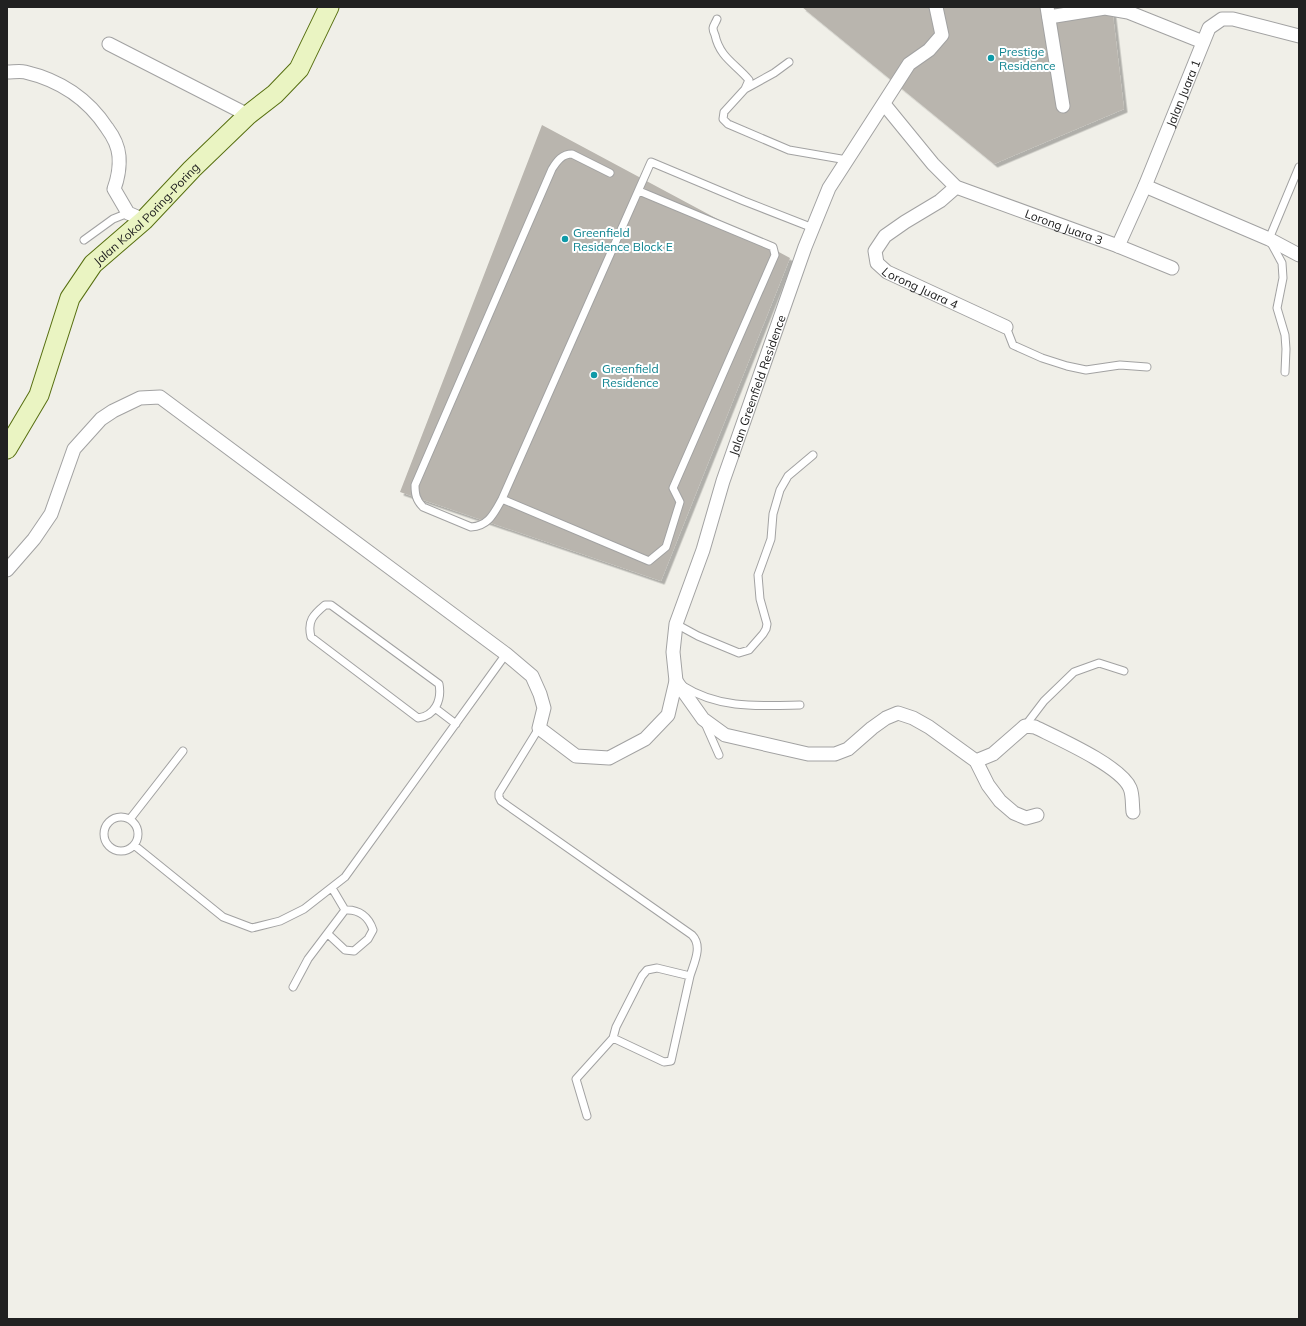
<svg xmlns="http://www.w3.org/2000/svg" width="1306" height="1326" font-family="Mulish,sans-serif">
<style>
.building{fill:#b9b5ae;filter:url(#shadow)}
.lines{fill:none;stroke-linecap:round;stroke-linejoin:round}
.service-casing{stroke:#a2a2a2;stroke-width:9}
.minor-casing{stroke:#a2a2a2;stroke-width:15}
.secondary-casing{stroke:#576f10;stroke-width:21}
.service{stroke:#fff;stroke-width:7}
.minor{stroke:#fff;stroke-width:13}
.secondary{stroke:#eaf4c2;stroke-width:19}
.culture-dot{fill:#0f9aa8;stroke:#fff;stroke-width:1.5}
.labels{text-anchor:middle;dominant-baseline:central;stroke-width:4;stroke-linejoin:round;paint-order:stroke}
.culture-label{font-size:12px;fill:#0d838f;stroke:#fff;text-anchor:start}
.street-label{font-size:12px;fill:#212121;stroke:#fff}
</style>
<defs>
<filter id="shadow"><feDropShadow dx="3.5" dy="3.5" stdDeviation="0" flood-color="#0004"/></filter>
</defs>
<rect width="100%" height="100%" fill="#f0efe8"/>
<path class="building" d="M 802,7 L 1112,7 L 1124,109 L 994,164 Z
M 542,125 L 790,258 L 661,581 L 400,492 Z"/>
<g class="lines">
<g class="service-casing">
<path id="service" d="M 717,19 C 716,22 713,26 713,28 C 713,30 714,33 715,35 C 720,58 736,64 749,80 L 745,89 L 724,112 L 723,119 L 728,124 L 789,150 L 847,160
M 745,89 L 774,73 L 789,62
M 639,191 L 773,247 L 775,255 L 673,488 L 680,502 L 666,547 L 649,561 L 502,499 L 651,162 L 744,201 L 813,228
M 84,240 L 113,219 L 128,213
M 1006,327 L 1013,345 L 1042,358 L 1067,366 L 1086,370 L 1120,365 L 1147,367
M 1285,372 L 1286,349 L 1285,335 L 1277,308 L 1283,278 L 1282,263 L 1269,239 L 1299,167
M 502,499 C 494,513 489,526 471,527 L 423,507 C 416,500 415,494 415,485 L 552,169 C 557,161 562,154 572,154 L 610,173
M 325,605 L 331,605 L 439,684 C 442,700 435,716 418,718 L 311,637 C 307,621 313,615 325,605 Z
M 676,624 L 698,636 L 739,653 L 749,650 L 763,634 L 766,629 L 767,624 L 760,599 L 758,575 L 771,539 L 773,514 L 780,490 L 788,476 L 813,455
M 683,686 C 719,709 759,706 800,705
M 435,708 L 456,724
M 704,721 L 719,755
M 1025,726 L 1044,701 L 1074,672 L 1099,663 L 1124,671
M 539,728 L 499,793 L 499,797 L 501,801 L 692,935 C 703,946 694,963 690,976
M104 834a17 17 0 1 1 34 0a17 17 0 1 1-34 0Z
M 130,819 L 183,751
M 134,845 L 223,917 L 252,928 L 280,921 L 304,909 L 345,877 L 506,654
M 332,888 L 345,910
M 657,968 L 690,976 L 671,1061 L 664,1062 L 613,1038 L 616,1027 L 642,976 L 647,970 Z
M 293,987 L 308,959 L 345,910 C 359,909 369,917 373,930 L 368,939 L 354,951 L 345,950 L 328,934
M 587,1116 L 576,1079 L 613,1038"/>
</g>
<g class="minor-casing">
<g id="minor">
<path d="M 1047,7 L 1063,106"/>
<path d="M 1049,17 L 1105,8 L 1128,12 L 1203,42"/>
<path d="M 109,44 L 248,115"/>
<path d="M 7,72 C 13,72 20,71 25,72 C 59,80 88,99 107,128 C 113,136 118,145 119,156 C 120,168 118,178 114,189 L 128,213 L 144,220"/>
<path id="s1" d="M 884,104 L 933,164 L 956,187 L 1118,246 L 1172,268"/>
<path d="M 1145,186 L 1269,239 L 1299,255"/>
<path id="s2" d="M 956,187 L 940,201 L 905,222 L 885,236 L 875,251 L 877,263 L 887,272 L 1006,327"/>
<path id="s3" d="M 1118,246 L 1145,186 L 1209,28 L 1222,19 L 1233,19 L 1299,36"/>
<path id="s4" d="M 7,570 L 34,539 L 51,514 L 74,449 L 101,419 L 113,411 L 140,398 L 160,397 L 506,654 L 532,676 L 540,694 L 544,708 L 539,728 L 576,756 L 609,758 L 645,739 L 668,715 L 676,681 L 673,652 L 676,624 L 703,550 L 723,481 L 805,247 L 829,188 L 871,123 L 909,64 L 929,50 L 942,35 L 936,7"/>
<path d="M 676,681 L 703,719 L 725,735 L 808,754 L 835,754 L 848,749 L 872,728 L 886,718 L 898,713 L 913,718 L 929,727 L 976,761 L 988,785 L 1000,801 L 1014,813 L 1026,818 L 1037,815"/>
<path d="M 976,761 L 993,754 L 1025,726 L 1035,727 C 1057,738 1121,766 1130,788 C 1133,795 1132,804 1133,812"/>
</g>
</g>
<g class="secondary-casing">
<g id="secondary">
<path id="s5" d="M 7,449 L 39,395 L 70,298 L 93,264 L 144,220 L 192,169 L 248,115 L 275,94 L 299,69 L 329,7"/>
</g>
</g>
<use href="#service" class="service"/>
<use href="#minor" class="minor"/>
<use href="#secondary" class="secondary"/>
</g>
<g class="culture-dot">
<circle cx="991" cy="58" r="4"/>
<circle cx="565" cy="239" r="4"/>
<circle cx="594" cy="375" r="4"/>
</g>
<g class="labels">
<g class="culture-label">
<text x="999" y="51">Prestige<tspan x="999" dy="14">Residence</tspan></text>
<text x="573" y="232">Greenfield<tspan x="573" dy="14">Residence Block E</tspan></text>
<text x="602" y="368">Greenfield<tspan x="602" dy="14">Residence</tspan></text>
</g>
<g class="street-label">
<text stroke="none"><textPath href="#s3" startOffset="166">Jalan Juara 1</textPath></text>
<text stroke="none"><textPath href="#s5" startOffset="279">Jalan Kokol Poring-Poring</textPath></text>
<text stroke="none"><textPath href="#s1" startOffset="225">Lorong Juara 3</textPath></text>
<text stroke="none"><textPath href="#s2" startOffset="167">Lorong Juara 4</textPath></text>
<text stroke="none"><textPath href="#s4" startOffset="1263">Jalan Greenfield Residence</textPath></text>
</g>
</g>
<rect width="1306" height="1326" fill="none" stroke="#212121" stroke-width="16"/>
</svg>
